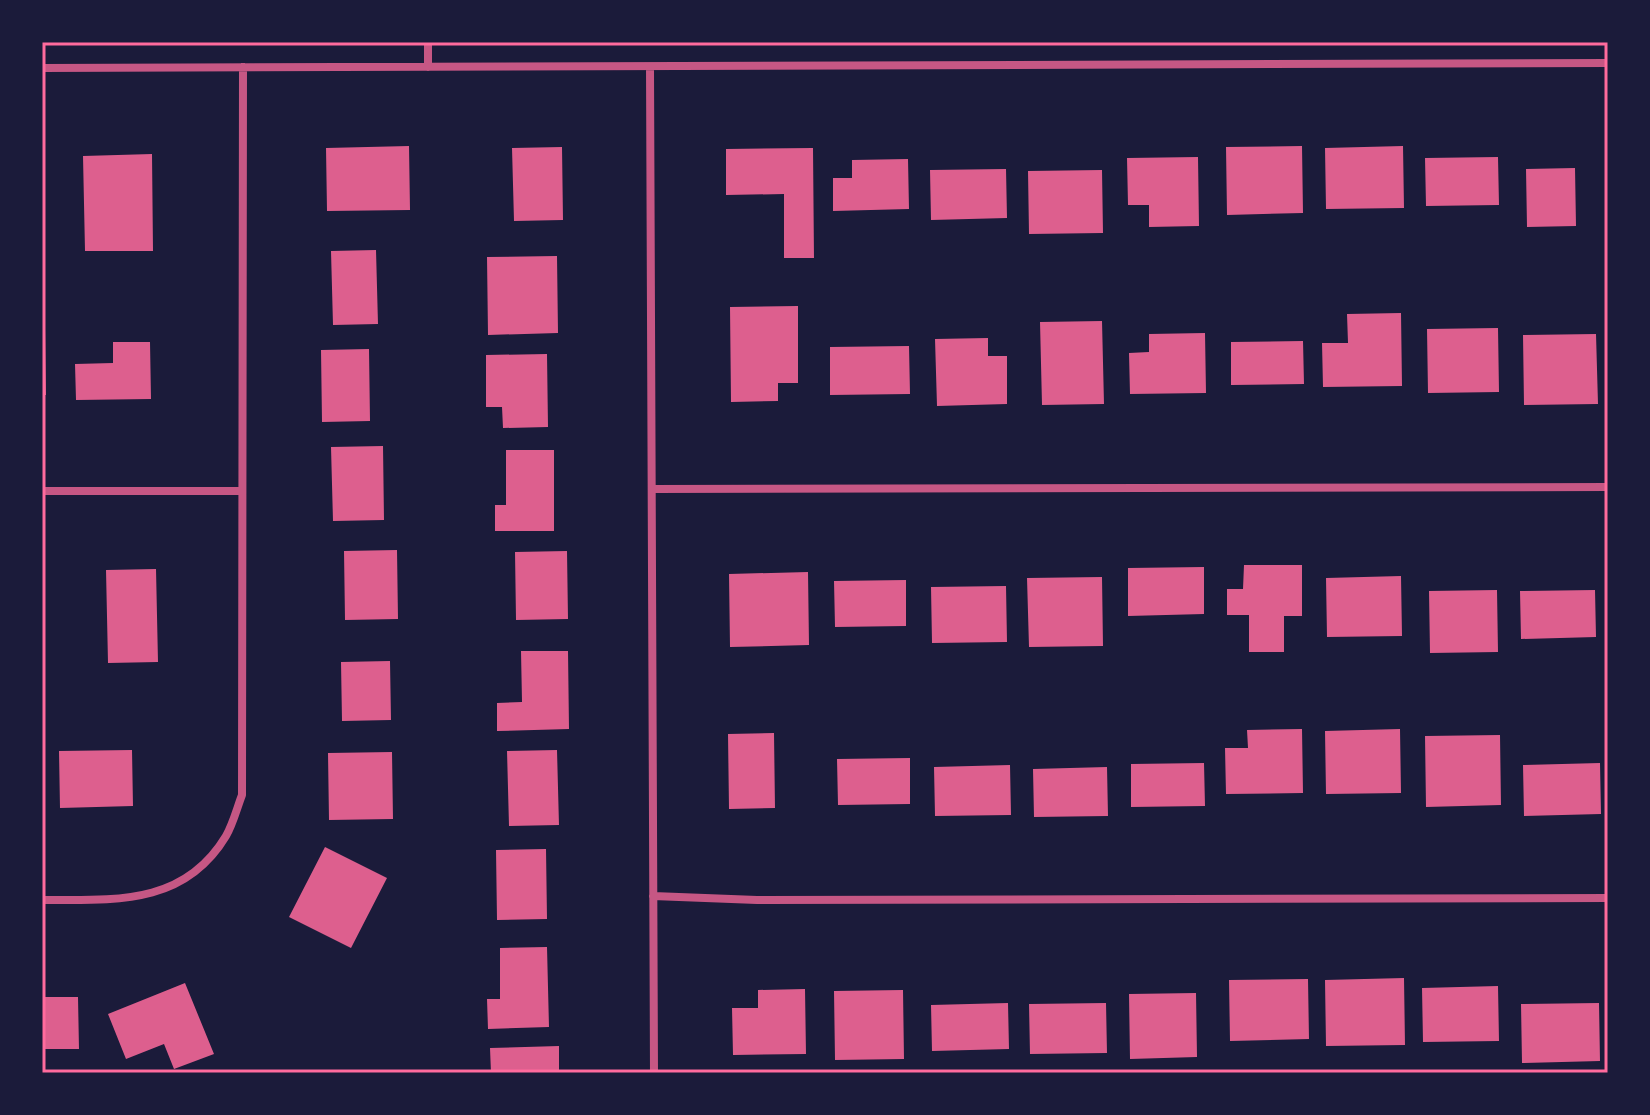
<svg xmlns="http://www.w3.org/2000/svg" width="1650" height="1115" font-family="Inter,sans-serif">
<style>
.building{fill:#dd5f8e}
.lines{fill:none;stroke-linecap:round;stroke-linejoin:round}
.minor{stroke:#c65784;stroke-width:8}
.neatline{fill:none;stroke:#ff6b9d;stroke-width:3}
</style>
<rect width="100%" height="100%" fill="#1b1b3a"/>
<path class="building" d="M 409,146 L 410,210 L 327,211 L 326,148 Z
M 1302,146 L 1303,213 L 1227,215 L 1226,147 Z
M 1403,146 L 1404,208 L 1326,209 L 1325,148 Z
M 562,147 L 563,220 L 514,221 L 512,148 Z
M 813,148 L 814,258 L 784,258 L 784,194 L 726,195 L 726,149 Z
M 152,154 L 153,251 L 85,251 L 83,156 Z
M 1198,157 L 1199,226 L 1149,227 L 1149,205 L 1128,205 L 1127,158 Z
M 1498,157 L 1499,205 L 1426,206 L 1425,158 Z
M 908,159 L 909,209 L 833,211 L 833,178 L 852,178 L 852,160 Z
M 1575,168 L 1576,226 L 1527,227 L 1526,169 Z
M 1006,169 L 1007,218 L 931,220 L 930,170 Z
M 1102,170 L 1103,233 L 1029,234 L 1028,171 Z
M 376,250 L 378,324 L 333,325 L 331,251 Z
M 557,256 L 558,333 L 488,335 L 487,257 Z
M 798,306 L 798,383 L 778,383 L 778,401 L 731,402 L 730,307 Z
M 1401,313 L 1402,386 L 1323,387 L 1322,343 L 1348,343 L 1347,314 Z
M 1102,321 L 1104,404 L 1042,405 L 1040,322 Z
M 1498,328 L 1499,392 L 1428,393 L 1427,329 Z
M 42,329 L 45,329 L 46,395 L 42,395 Z
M 1205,333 L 1206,393 L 1130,394 L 1129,353 L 1149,352 L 1149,334 Z
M 1596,334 L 1598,404 L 1524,405 L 1523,335 Z
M 988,338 L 988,356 L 1007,356 L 1007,404 L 937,406 L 935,339 Z
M 1303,341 L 1304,384 L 1231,385 L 1231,342 Z
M 113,342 L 150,342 L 151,399 L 76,400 L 75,364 L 113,363 Z
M 909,346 L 910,394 L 830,395 L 830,347 Z
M 369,349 L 370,421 L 322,422 L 321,350 Z
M 547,354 L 548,427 L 503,428 L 502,407 L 486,407 L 486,355 Z
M 383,446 L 384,520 L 333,521 L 331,447 Z
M 506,450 L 554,450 L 554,531 L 495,531 L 495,505 L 506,505 Z
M 397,550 L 398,619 L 345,620 L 344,551 Z
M 567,551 L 568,619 L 516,620 L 515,552 Z
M 1244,565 L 1302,565 L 1302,616 L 1284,616 L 1284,652 L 1249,652 L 1249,615 L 1227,615 L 1227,589 L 1243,589 Z
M 1204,567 L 1204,614 L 1128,616 L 1128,568 Z
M 156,569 L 158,662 L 108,663 L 106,570 Z
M 808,572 L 809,645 L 730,647 L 729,574 Z
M 1401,576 L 1402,636 L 1327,637 L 1326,578 Z
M 1102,577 L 1103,646 L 1029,647 L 1027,578 Z
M 906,580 L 906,626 L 835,627 L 834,581 Z
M 1006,586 L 1007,642 L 932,643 L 931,587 Z
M 1497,590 L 1498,652 L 1430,653 L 1429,591 Z
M 1595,590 L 1596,637 L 1521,639 L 1520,591 Z
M 521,651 L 568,651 L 569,729 L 497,731 L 497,703 L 522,702 Z
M 390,661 L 391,720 L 342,721 L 341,662 Z
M 1302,729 L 1303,793 L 1226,794 L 1225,748 L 1248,748 L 1247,730 Z
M 1400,729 L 1401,793 L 1326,794 L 1325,731 Z
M 774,733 L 775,808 L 729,809 L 728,734 Z
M 1500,735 L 1501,805 L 1426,807 L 1425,736 Z
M 132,750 L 133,806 L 60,808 L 59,751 Z
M 557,750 L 559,825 L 509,826 L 507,751 Z
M 392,752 L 393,819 L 329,820 L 328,753 Z
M 910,758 L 910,804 L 838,805 L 837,759 Z
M 1204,763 L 1205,806 L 1131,807 L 1131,764 Z
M 1600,763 L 1601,814 L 1524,816 L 1523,765 Z
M 1010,765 L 1011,815 L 935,816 L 934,767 Z
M 1107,767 L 1108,816 L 1034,817 L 1033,769 Z
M 325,847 L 387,878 L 351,948 L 289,917 Z
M 546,849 L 547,919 L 497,920 L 496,850 Z
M 547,947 L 549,1027 L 488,1029 L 487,999 L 500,999 L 500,948 Z
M 1404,978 L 1405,1045 L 1326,1046 L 1325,980 Z
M 1308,979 L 1309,1039 L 1230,1041 L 1229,980 Z
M 185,983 L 214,1054 L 174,1069 L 164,1044 L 126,1059 L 108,1014 Z
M 1498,986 L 1499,1041 L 1423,1042 L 1422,988 Z
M 805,989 L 806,1054 L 733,1055 L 732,1008 L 758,1008 L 758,990 Z
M 903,990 L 904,1059 L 835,1060 L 834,991 Z
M 1196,993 L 1197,1057 L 1130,1059 L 1129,994 Z
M 42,997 L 78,997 L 79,1049 L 42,1049 Z
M 1008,1003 L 1009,1049 L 932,1051 L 931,1005 Z
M 1106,1003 L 1107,1053 L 1030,1054 L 1029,1004 Z
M 1599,1003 L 1600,1061 L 1522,1063 L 1521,1004 Z
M 559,1046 L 559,1073 L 491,1073 L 490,1048 Z"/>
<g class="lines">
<path class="minor" d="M 428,42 L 428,67
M 650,67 L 654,1073
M 42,68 L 1608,63
M 652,489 L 1608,487
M 42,491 L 242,491
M 653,896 L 757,900 L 1608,898
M 42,900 C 114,900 184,906 226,836 C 233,824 237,808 242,795 L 243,67"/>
</g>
<rect width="1650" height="1115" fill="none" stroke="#1b1b3a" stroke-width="88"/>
<rect x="44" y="44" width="1562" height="1027" class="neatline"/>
</svg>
